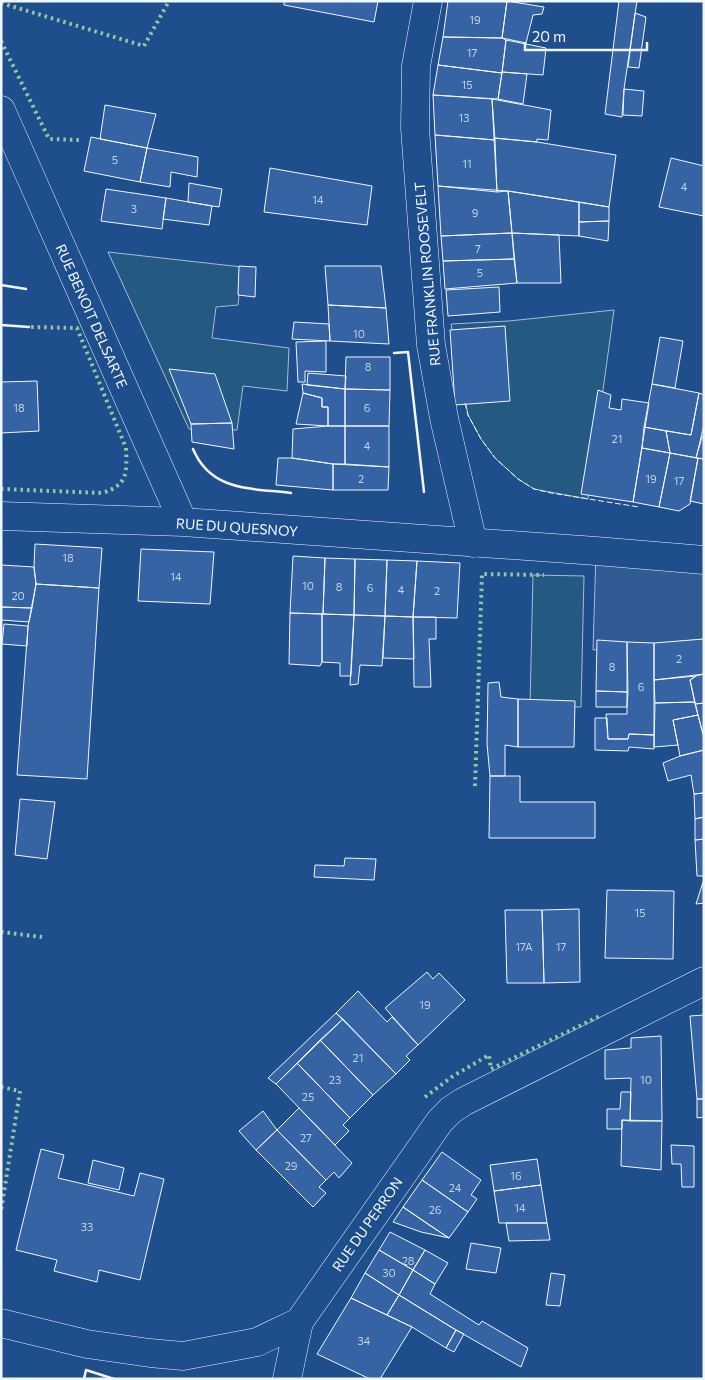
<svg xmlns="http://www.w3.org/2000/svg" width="705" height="1380" font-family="Commissioner,sans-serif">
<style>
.green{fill:#245a82;stroke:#a8bbd7}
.parking{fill:#305b95;stroke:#a8bbd7}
.building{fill:#3563a3;stroke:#f2f6ff}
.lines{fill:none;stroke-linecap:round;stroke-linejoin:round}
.street-casing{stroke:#f2f6ff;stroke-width:29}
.secondary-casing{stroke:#f2f6ff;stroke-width:29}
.street{stroke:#1f4e8c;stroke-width:28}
.secondary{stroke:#1f4e8c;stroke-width:28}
.hedge{stroke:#97c8a6;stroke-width:4;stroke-dasharray:2.5 4;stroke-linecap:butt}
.fence{stroke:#f2f6ff;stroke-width:1;stroke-dasharray:6 2.5;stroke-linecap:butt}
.wall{stroke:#f2f6ff;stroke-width:2.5}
.labels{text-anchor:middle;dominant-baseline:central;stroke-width:4;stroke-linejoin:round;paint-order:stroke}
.number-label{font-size:11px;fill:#c3d1e8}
.street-label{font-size:14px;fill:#f2f6ff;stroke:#1f4e8c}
</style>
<rect width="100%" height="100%" fill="#1f4e8c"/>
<path class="green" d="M 108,252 L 242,267 L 238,305 L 216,307 L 212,338 L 289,348 L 287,391 L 243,386 L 237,430 L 189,429 Z
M 614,310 L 588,499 L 534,489 L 518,479 L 495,458 L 481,439 L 468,415 L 451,324 L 509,321 Z
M 533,575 L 584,576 L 581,707 L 530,706 Z"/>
<path class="parking" d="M 596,551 L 704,560 L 704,639 L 593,650 Z"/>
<path class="building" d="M 284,1 L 378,1 L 374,22 L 284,5 Z
M 448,1 L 507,1 L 502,38 L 443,37 Z
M 507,1 L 544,7 L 542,14 L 533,15 L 526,43 L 502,38 Z
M 619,1 L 637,1 L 624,89 L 622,117 L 605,114 Z
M 635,13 L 646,17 L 639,68 L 628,67 Z
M 443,37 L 502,38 L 506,40 L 502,73 L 438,65 Z
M 506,40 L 546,48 L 543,75 L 502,72 Z
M 438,65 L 502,73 L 498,99 L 433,95 Z
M 502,72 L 527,74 L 523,104 L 498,99 Z
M 624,89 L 644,91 L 642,116 L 623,115 Z
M 433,95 L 492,99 L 495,140 L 435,135 Z
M 492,99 L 551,110 L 548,140 L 537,139 L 537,142 L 494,138 Z
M 105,105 L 156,114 L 147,148 L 100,139 Z
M 435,135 L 495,140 L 497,192 L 438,186 Z
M 91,137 L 147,148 L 140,182 L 84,171 Z
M 494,138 L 537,142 L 616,155 L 609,207 L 508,191 L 497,192 Z
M 147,148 L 198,157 L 197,177 L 171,172 L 170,187 L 140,182 Z
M 671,158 L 704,166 L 704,216 L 659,207 Z
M 270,168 L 372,186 L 367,225 L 264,212 Z
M 189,183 L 222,189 L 219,207 L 188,202 Z
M 438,186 L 508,191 L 512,233 L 441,236 Z
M 106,189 L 166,198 L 162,229 L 101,221 Z
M 508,191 L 579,202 L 579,236 L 512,233 Z
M 166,198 L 212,206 L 209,225 L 163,219 Z
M 579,202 L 609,207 L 609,221 L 579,222 Z
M 609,221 L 608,241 L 579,236 L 579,222 Z
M 512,233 L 559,235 L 561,283 L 517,283 Z
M 512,233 L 514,259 L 443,261 L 441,236 Z
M 514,259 L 517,283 L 445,289 L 443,261 Z
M 239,266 L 256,267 L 255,297 L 238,295 Z
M 325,266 L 381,266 L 386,308 L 328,305 Z
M 499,287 L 500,312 L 448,316 L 446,290 Z
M 328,305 L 386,308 L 389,344 L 330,341 Z
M 294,322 L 329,324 L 330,341 L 292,339 Z
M 505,326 L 510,401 L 455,405 L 450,330 Z
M 660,337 L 683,341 L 675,388 L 652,384 Z
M 326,341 L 326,372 L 305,371 L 305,382 L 298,382 L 296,342 Z
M 346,357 L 390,357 L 390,390 L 345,389 Z
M 169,369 L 215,374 L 232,423 L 191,424 Z
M 308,373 L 346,376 L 345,389 L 307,385 Z
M 37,381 L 39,431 L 1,433 L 1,382 Z
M 302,384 L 345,389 L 345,426 L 328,426 L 328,407 L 322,407 L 322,398 L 303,393 Z
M 652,384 L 699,393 L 691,435 L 644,427 Z
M 345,389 L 390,390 L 389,426 L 345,426 Z
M 598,390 L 611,395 L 609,408 L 621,410 L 622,399 L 649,403 L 633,502 L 581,494 Z
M 303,393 L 322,398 L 322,407 L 328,407 L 328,426 L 296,424 Z
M 699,393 L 704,395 L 704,425 L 696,458 L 670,453 L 666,431 L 691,435 Z
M 232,423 L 234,449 L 192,442 L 191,424 Z
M 328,426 L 345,426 L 345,464 L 333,464 L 292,458 L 293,429 Z
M 345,426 L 389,426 L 389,467 L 345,464 Z
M 644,427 L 666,431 L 670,453 L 642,448 Z
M 702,437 L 704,437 L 704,459 L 696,458 Z
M 642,448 L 670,453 L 659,507 L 633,502 Z
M 670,453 L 698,458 L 690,504 L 679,511 L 659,507 Z
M 278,458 L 292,458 L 333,464 L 333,490 L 276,485 Z
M 698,458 L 704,459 L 704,504 L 690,501 Z
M 333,464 L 389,467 L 388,490 L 333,490 Z
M 35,544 L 102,548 L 99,588 L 36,584 L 34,567 Z
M 141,549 L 214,552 L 210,604 L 138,601 Z
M 293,556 L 325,558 L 323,614 L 290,613 Z
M 325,558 L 355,559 L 354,615 L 323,614 Z
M 355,559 L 387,560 L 385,616 L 354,615 Z
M 387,560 L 417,561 L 413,617 L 385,616 Z
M 417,561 L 460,563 L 457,618 L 413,617 Z
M 1,565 L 34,567 L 36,584 L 32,608 L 1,607 Z
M 36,584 L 99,588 L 87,779 L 17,775 L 28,626 Z
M 1,607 L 32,608 L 29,622 L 1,620 Z
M 290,613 L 322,614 L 322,662 L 320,666 L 289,664 Z
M 322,614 L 354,615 L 351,676 L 340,676 L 340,663 L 322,662 Z
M 354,615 L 385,616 L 382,666 L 360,665 L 358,684 L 350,685 Z
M 385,616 L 413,617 L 414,659 L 383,658 Z
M 413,617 L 436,617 L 436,639 L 429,639 L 431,687 L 414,687 Z
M 4,624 L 28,626 L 27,646 L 2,644 Z
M 704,639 L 704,674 L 654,680 L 654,643 Z
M 597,640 L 627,642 L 628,692 L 596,691 Z
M 627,642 L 654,643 L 654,735 L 629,734 L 628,739 L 608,739 L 606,714 L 627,714 Z
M 704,674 L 704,703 L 695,704 L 690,680 L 696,676 Z
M 696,676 L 690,680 L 695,702 L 655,703 L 654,680 Z
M 499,682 L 501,697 L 518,699 L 518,747 L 505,745 L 505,776 L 490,776 L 487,744 L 488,683 Z
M 596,691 L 628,692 L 627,707 L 596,707 Z
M 518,699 L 575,701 L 574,747 L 518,747 Z
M 695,702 L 698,715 L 673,720 L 678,745 L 654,747 L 655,703 Z
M 704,703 L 704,733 L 703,734 L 695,704 Z
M 698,715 L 704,738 L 704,750 L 680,756 L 673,720 Z
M 595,718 L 607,718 L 608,739 L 628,739 L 629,734 L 654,735 L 654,749 L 629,747 L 628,751 L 595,750 Z
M 704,750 L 704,793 L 694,794 L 691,775 L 668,781 L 663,763 L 680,756 Z
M 490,776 L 520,776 L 520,802 L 595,802 L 595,838 L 489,838 Z
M 704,793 L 704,817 L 695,819 L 694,794 Z
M 20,799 L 55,802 L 47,859 L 15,855 Z
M 704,817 L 704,839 L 695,840 L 695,819 Z
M 704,839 L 704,876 L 697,876 L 695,840 Z
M 345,858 L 376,859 L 374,880 L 314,877 L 315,865 L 344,866 Z
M 703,882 L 704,903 L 696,904 Z
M 607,890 L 674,891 L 673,959 L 605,958 Z
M 579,909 L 580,982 L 544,983 L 542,910 Z
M 505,910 L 542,910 L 544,983 L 507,983 Z
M 427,972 L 433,979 L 439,973 L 465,1000 L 418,1045 L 385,1008 Z
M 358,991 L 387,1022 L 392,1017 L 418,1045 L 406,1056 L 410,1060 L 396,1074 L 336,1013 Z
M 336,1013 L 343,1019 L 276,1084 L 268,1078 Z
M 704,1015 L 704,1099 L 697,1099 L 690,1016 Z
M 343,1019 L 396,1074 L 373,1095 L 320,1040 Z
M 661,1036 L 662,1121 L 630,1121 L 631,1078 L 605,1079 L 605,1050 L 631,1048 L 631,1038 Z
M 320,1040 L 373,1095 L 350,1118 L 297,1063 Z
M 297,1063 L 350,1118 L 343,1125 L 349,1131 L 335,1145 L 276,1084 Z
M 621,1092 L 631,1092 L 630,1121 L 622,1120 L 622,1129 L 607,1129 L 607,1109 L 620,1109 Z
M 697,1099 L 704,1099 L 704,1117 L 697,1118 Z
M 299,1108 L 352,1163 L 339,1178 L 334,1172 L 326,1180 L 277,1130 Z
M 263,1111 L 277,1130 L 256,1150 L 239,1131 Z
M 622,1120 L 662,1121 L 661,1170 L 621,1166 Z
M 277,1130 L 326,1180 L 319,1187 L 326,1193 L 313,1207 L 256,1150 Z
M 671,1145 L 694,1146 L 694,1187 L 682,1187 L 681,1164 L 672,1164 Z
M 41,1149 L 64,1155 L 58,1178 L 134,1196 L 140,1173 L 164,1179 L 140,1280 L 99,1270 L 97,1282 L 54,1271 L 57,1260 L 16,1250 Z
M 442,1152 L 481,1180 L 471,1195 L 477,1199 L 468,1212 L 422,1180 Z
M 537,1159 L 541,1185 L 494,1191 L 490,1165 Z
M 93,1160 L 124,1168 L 119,1190 L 88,1183 Z
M 422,1180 L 468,1212 L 449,1238 L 403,1207 Z
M 541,1185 L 547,1223 L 499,1223 L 494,1191 Z
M 403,1207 L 429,1225 L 449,1238 L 421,1232 L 393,1222 Z
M 506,1223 L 547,1223 L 550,1240 L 509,1241 Z
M 390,1232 L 425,1250 L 413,1270 L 379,1250 Z
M 471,1243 L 501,1248 L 496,1273 L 466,1269 Z
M 379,1250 L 413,1270 L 399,1295 L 365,1273 Z
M 425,1250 L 448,1263 L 435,1284 L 413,1270 Z
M 413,1270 L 435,1284 L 430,1294 L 479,1325 L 482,1321 L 528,1348 L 521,1367 L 456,1330 L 399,1295 Z
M 365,1273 L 399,1295 L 387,1315 L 351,1298 Z
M 551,1273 L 565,1275 L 560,1306 L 546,1305 Z
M 399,1295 L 456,1330 L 446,1348 L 412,1327 L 387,1315 Z
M 351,1298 L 412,1327 L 380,1379 L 370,1379 L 317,1354 Z
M 456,1330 L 464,1334 L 454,1352 L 446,1348 Z"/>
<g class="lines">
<g class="street-casing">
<path id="street" d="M 428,1 L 416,66 L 415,128 L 431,345 L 444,418 L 473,543
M 1,1323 L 87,1344 L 150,1353 L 183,1356 L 257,1342 L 299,1322 L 440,1121 L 451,1110 L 463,1102 L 704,981
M 287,1379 L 299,1322"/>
</g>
<g class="secondary-casing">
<path id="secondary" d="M 1,110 L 183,522
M 1,516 L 183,522 L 596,551 L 704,560"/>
</g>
<use href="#street" class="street"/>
<use href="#secondary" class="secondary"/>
<path class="hedge" d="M 1,3 L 144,46 L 169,1
M 1,41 L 49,139 L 80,140
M 1,489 L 102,493 C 128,485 127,473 126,448 L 77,328 L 29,327
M 475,786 L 482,574 L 544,575
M 1,932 L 42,937
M 1,1087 L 20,1091 L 1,1211
M 425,1097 L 453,1076 L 489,1055 L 491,1069 L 602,1015"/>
<path class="fence" d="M 465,403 L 468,415 L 481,439 L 495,458 L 518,479 L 534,489 L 551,493 L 639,507"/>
<path class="wall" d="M 1,285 L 26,289
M 1,325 L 29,327
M 394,353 L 408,352 L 424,492
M 193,449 C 211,492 252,488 291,493
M 84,1379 L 86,1370 L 114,1379"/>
</g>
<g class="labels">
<g class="number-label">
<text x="475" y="19">19</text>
<text x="472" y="52">17</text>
<text x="467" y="84">15</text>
<text x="464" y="117">13</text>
<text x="115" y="159">5</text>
<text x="467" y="163">11</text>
<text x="684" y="186">4</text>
<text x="318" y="199">14</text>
<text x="134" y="208">3</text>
<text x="475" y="212">9</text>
<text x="478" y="248">7</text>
<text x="480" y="272">5</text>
<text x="359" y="333">10</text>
<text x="368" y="366">8</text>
<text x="19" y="407">18</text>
<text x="367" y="407">6</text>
<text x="617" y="438">21</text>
<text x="367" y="445">4</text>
<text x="361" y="478">2</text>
<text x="651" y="478">19</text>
<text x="679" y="480">17</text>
<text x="68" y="557">18</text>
<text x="176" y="576">14</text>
<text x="308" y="585">10</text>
<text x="339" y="586">8</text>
<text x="370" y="587">6</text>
<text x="401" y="589">4</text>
<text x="437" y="590">2</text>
<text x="18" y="595">20</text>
<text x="679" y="658">2</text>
<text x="612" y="666">8</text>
<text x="641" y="686">6</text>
<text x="640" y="912">15</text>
<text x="524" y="946">17A</text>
<text x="561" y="946">17</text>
<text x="425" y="1004">19</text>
<text x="358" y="1057">21</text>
<text x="335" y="1079">23</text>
<text x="646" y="1079">10</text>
<text x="308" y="1096">25</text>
<text x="306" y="1137">27</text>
<text x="291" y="1165">29</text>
<text x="516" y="1175">16</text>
<text x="455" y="1187">24</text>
<text x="520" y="1207">14</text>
<text x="435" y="1209">26</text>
<text x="87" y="1226">33</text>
<text x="408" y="1260">28</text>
<text x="389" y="1272">30</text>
<text x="364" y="1340">34</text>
</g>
<g class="street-label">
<text transform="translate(427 274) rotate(-95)">RUE FRANKLIN ROOSEVELT</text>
<text transform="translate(92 316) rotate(66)">RUE BENOIT DELSARTE</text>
<text transform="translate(237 527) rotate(4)">RUE DU QUESNOY</text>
<text transform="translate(367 1224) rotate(-55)">RUE DU PERRON</text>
</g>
</g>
<rect width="705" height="1380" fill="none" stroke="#f2f6ff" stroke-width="5"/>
<path d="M525 42v8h122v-8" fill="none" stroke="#f2f6ff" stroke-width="2.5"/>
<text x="532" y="42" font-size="15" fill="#f2f6ff" stroke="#1f4e8c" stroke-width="4" paint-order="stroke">20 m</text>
</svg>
